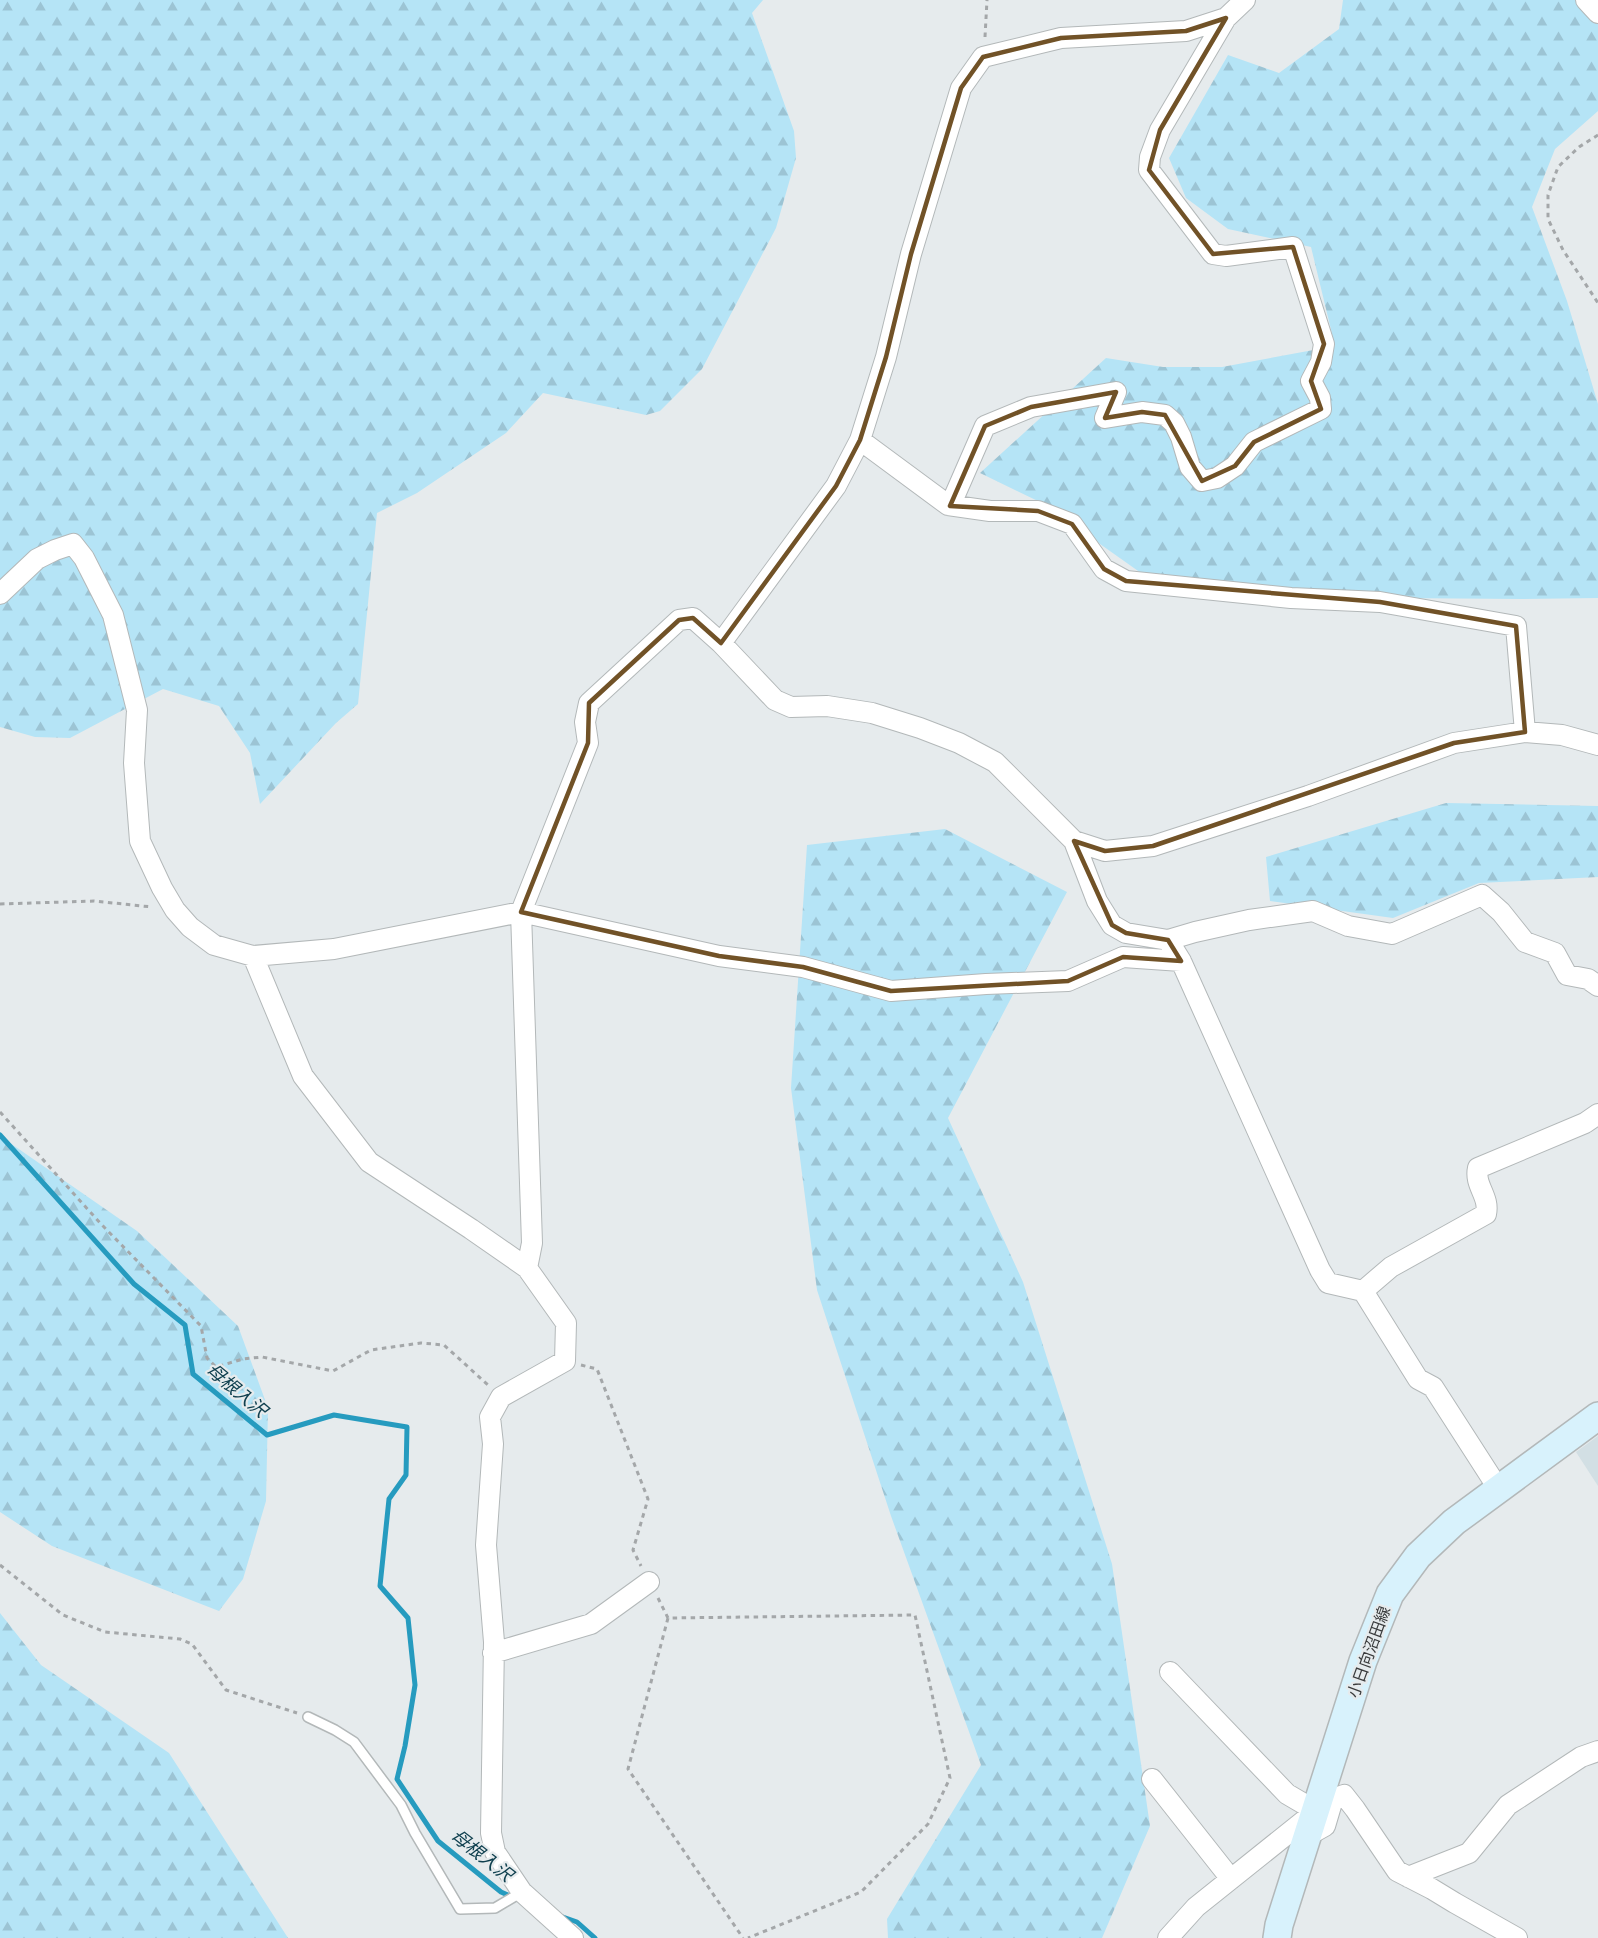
<svg xmlns="http://www.w3.org/2000/svg" width="1598" height="1938" font-family="Roboto,'Noto Sans JP',sans-serif">
<style>
.built{fill:#d2dfe4}
.forest{fill:url(#forest-firs)}
.lines{fill:none;stroke-linecap:round;stroke-linejoin:round}
.stream{stroke:#269bbf;stroke-width:5}
.service-casing{stroke:#b3b8b9;stroke-width:12}
.minor-casing{stroke:#b3b8b9;stroke-width:22}
.secondary-casing{stroke:#b3b8b9;stroke-width:30}
.path{stroke:#a4a7a9;stroke-width:3;stroke-dasharray:4.5 4.5;stroke-linecap:butt}
.service{stroke:#fff;stroke-width:9}
.minor{stroke:#fff;stroke-width:20}
.secondary{stroke:#d8f2fc;stroke-width:27}
.marked{fill:none;stroke:#715227;stroke-width:4.5;stroke-linejoin:round}
.labels{text-anchor:middle;dominant-baseline:central;stroke-width:4.5;stroke-linejoin:round;paint-order:stroke}
.street-label{font-size:16px;fill:#3a3c3d;stroke:#e6ebed}
.water-label{font-size:18px;font-style:italic;fill:#10404f;stroke:#e6ebed}
</style>
<defs>
<pattern id="forest-firs" width="22" height="20" patternUnits="userSpaceOnUse" patternTransform="scale(1.5)"><rect width="22" height="20" fill="#b5e4f6"/><path d="M5 1l3.5 6h-7zM16 11l3.5 6h-7z" fill="#9cc4d4"/></pattern>
</defs>
<rect width="100%" height="100%" fill="#e6ebed"/>
<path class="built" d="M 1598,1436 L 1598,1486 L 1576,1452 Z"/>
<path class="forest" d="M 0,0 L 763,0 L 752,13 L 794,131 L 796,158 L 776,228 L 702,369 L 660,411 L 646,415 L 543,393 L 506,433 L 417,493 L 377,513 L 358,704 L 336,723 L 260,804 L 250,753 L 219,706 L 163,689 L 70,738 L 35,737 L 0,727 Z
M 1343,0 L 1598,0 L 1598,111 L 1555,149 L 1532,207 L 1567,301 L 1598,404 L 1598,598 L 1521,599 L 1392,598 L 1141,573 L 1042,503 L 980,473 L 1106,358 L 1163,367 L 1222,367 L 1335,346 L 1311,247 L 1228,229 L 1186,198 L 1169,158 L 1228,55 L 1279,73 L 1339,29 Z
M 1446,803 L 1598,806 L 1598,877 L 1479,883 L 1393,918 L 1270,901 L 1266,857 Z
M 945,829 L 1067,892 L 948,1118 L 1023,1282 L 1112,1564 L 1150,1826 L 1102,1938 L 888,1938 L 887,1919 L 981,1765 L 891,1516 L 817,1290 L 791,1088 L 807,845 Z
M 0,1136 L 137,1231 L 238,1326 L 268,1408 L 266,1501 L 243,1579 L 219,1611 L 52,1546 L 0,1512 Z
M 0,1613 L 41,1665 L 169,1753 L 288,1938 L 0,1938 Z"/>
<g class="lines">
<path class="stream" d="M 0,1135 L 134,1284 L 185,1325 L 193,1374 L 267,1435 L 334,1415 L 407,1427 L 406,1475 L 389,1499 L 380,1586 L 408,1618 L 415,1685 L 405,1746 L 397,1779 L 438,1841 L 501,1892 L 512,1897
M 560,1916 L 577,1922 L 595,1938"/>
<g class="service-casing">
<path id="service" d="M 308,1717 L 335,1730 L 354,1742 L 401,1805 L 415,1833 L 460,1909 L 495,1908 L 522,1892"/>
</g>
<g class="minor-casing">
<path id="minor" d="M 1586,0 L 1598,13
M 860,440 L 948,505 L 990,511 L 1038,511 L 1072,524 L 1104,569 L 1126,581 L 1291,598 L 1380,602 L 1516,626 L 1525,732
M 948,505 L 954,497 L 985,426 L 1031,407 L 1116,392 L 1105,418 L 1142,412 L 1165,415 L 1174,423 L 1181,437 L 1190,467 L 1202,481 L 1217,478 L 1235,466 L 1254,442 L 1321,409 L 1320,398 L 1311,381 L 1321,362 L 1324,344 L 1293,247 L 1226,256 L 1213,254 L 1149,170 L 1150,157 L 1160,130 L 1226,18
M 0,594 L 37,559 L 55,550 L 73,544 L 84,558 L 113,615 L 137,710 L 134,763 L 140,841 L 162,888 L 175,910 L 190,927 L 214,945 L 253,956 L 334,949 L 521,912 L 719,956 L 803,967 L 891,991 L 986,984 L 1068,981 L 1123,957 L 1181,961
M 721,643 L 836,486 L 860,440 L 886,357 L 911,254 L 961,88 L 983,57 L 1061,38 L 1186,31 L 1226,18 L 1245,0
M 1074,841 L 1105,851 L 1153,846 L 1308,796 L 1454,743 L 1525,732 L 1562,735 L 1598,745
M 1168,940 L 1195,932 L 1249,920 L 1313,911 L 1348,926 L 1392,934 L 1482,895 L 1501,912 L 1525,942 L 1555,953 L 1567,975 L 1588,979 L 1598,986
M 253,956 L 303,1076 L 369,1162 L 471,1229 L 527,1268 L 566,1323 L 565,1361 L 501,1397 L 490,1417 L 493,1444 L 486,1545 L 494,1642 L 491,1833 L 495,1852 L 522,1892 L 573,1938
M 527,1268 L 532,1243 L 521,912 L 588,743 L 585,722 L 589,703 L 679,620 L 693,618 L 721,643 L 775,700 L 791,707 L 827,706 L 872,713 L 920,728 L 959,743 L 995,762 L 1074,841 L 1097,901 L 1112,925 L 1126,933 L 1168,940 L 1181,961 L 1320,1270 L 1328,1283 L 1363,1291 L 1418,1379 L 1433,1387 L 1498,1488
M 1363,1291 L 1391,1267 L 1486,1214 C 1490,1196 1474,1186 1478,1168 L 1585,1123 L 1598,1114
M 493,1653 L 591,1624 L 649,1582
M 1152,1779 L 1231,1879
M 1307,1836 L 1325,1826 L 1333,1799 L 1344,1795 L 1355,1809 L 1397,1871 L 1432,1889 L 1455,1903 L 1517,1938
M 1408,1877 L 1469,1853 L 1508,1805 L 1581,1757 L 1598,1751
M 1168,1938 L 1196,1907 L 1316,1811 L 1287,1794 L 1170,1672"/>
</g>
<g class="secondary-casing">
<path id="secondary" d="M 1277,1938 L 1279,1925 L 1363,1661 L 1390,1594 L 1418,1556 L 1454,1522 L 1598,1416"/>
</g>
<path class="path" d="M 985,37 L 987,0
M 1598,135 L 1579,147 L 1558,167 L 1548,195 L 1548,219 L 1563,250 L 1598,303
M 0,904 L 94,901 L 152,907
M 0,1112 L 101,1224 L 201,1326 L 207,1358 L 216,1367 L 243,1359 L 262,1357 L 333,1371 L 371,1350 L 421,1343 L 444,1345 L 488,1385
M 581,1365 L 597,1369 L 648,1499 L 633,1550 L 641,1566
M 0,1565 L 63,1615 L 105,1632 L 180,1639 L 192,1644 L 226,1690 L 297,1713
M 658,1598 L 668,1618 L 915,1615 L 950,1778 L 928,1824 L 861,1892 L 748,1938
M 668,1618 L 628,1769 L 743,1938"/>
<use href="#service" class="service"/>
<use href="#minor" class="minor"/>
<use href="#secondary" class="secondary"/>
</g>
<path class="marked" d="M 1226,18 L 1160,130 L 1149,170 L 1213,254 L 1293,247 L 1324,344 L 1311,381 L 1321,409 L 1254,442 L 1235,466 L 1202,481 L 1165,415 L 1142,412 L 1105,418 L 1116,392 L 1031,407 L 985,426 L 950,506 L 1038,511 L 1072,524 L 1104,569 L 1126,581 L 1380,602 L 1516,626 L 1525,732 L 1454,743 L 1153,846 L 1105,851 L 1074,841 L 1112,925 L 1126,933 L 1168,940 L 1181,961 L 1123,957 L 1068,981 L 891,991 L 803,967 L 719,956 L 521,912 L 588,743 L 589,703 L 679,620 L 693,618 L 721,643 L 836,486 L 860,440 L 886,357 L 911,254 L 961,88 L 983,57 L 1061,38 L 1186,31 Z"/>
<g class="labels">
<g class="street-label">
<text transform="translate(1369 1652) rotate(-70)">小日向沼田線</text>
</g>
<g class="water-label">
<text transform="translate(237 1390) rotate(40)">母根入沢</text>
<text transform="translate(482 1855) rotate(38)">母根入沢</text>
</g>
</g>
</svg>
